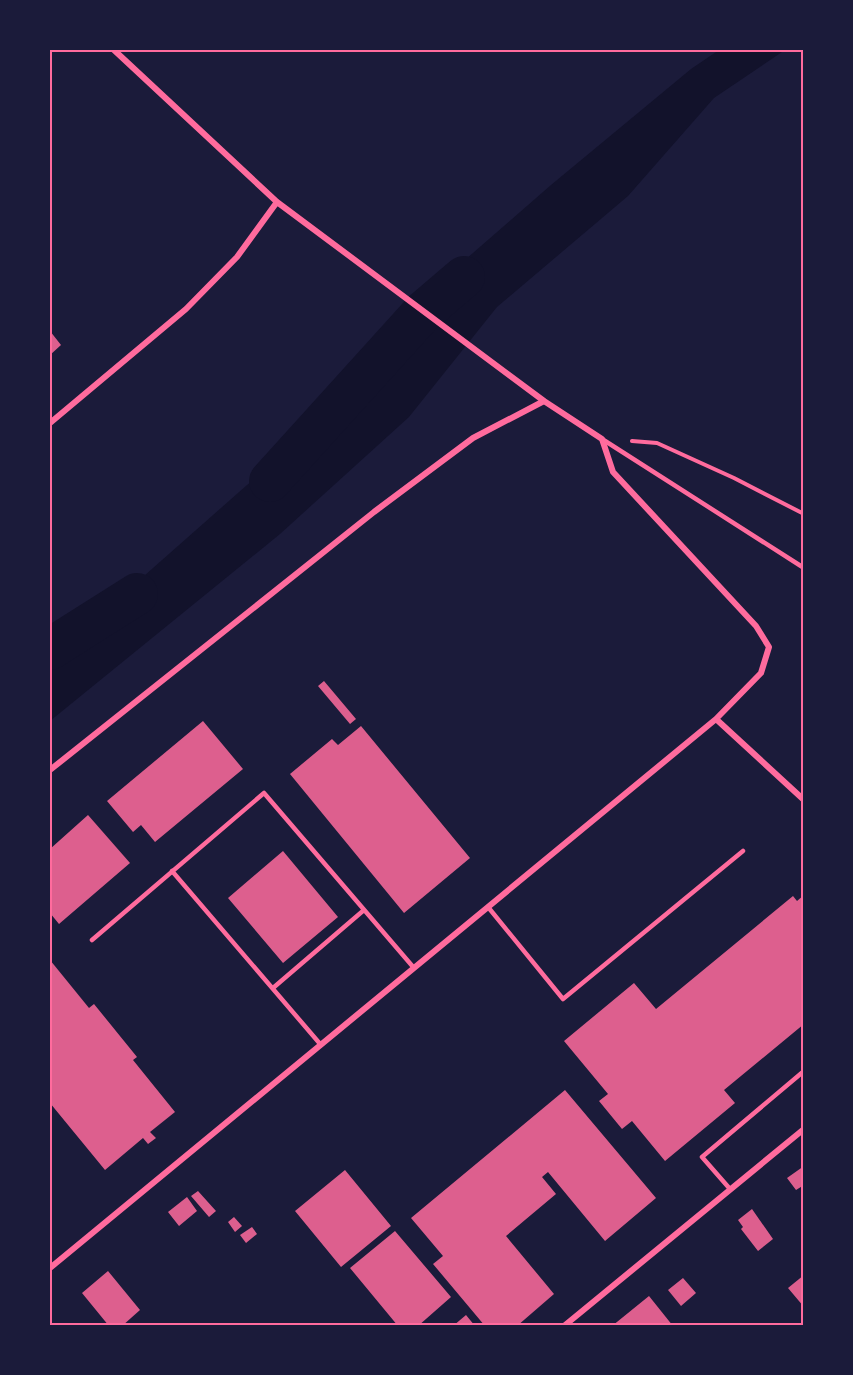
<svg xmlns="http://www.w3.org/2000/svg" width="853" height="1375" font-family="'Alegreya Sans',sans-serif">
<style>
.water{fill:#12122b}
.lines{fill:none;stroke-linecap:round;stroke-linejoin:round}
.river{stroke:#12122b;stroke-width:42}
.building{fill:#dd5f8e}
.path{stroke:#ff6b9d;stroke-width:4}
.service{stroke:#ff6b9d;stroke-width:4.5}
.minor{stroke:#ff6b9d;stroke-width:6}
.neatline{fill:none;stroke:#ff6b9d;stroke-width:2}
</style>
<rect width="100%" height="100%" fill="#1b1b3a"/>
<path class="water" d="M 719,50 L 785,50 L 714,98 L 628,196 L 497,307 L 409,417 L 280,534 L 50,721 L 50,659 L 247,485 L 364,398 L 450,273 L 551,185 L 691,69 Z"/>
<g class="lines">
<path class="river" d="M 270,481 L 423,312 L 464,277
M 50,649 L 137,594"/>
</g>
<path class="building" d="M 50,331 L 61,345 L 50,355 Z
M 324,681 L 356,719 L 350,724 L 318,686 Z
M 203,721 L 243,769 L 155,842 L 141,825 L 133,832 L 107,801 Z
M 361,726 L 470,858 L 404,913 L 290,774 L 332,739 L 338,745 Z
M 88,815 L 130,863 L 59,924 L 50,913 L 50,849 Z
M 283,851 L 338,917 L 283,963 L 228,898 Z
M 804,895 L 804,1024 L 724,1090 L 735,1103 L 665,1161 L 632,1121 L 622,1129 L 599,1101 L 608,1094 L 564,1041 L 634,983 L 656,1009 L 793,896 L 797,901 Z
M 50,960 L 89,1008 L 94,1004 L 137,1057 L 133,1060 L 175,1112 L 150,1132 L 156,1138 L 148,1144 L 143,1138 L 105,1170 L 50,1103 Z
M 565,1090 L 656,1198 L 605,1241 L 548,1172 L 542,1177 L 556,1194 L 506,1236 L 554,1294 L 517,1326 L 485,1326 L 433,1264 L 443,1256 L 411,1218 Z
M 804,1166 L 804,1185 L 796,1190 L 787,1178 Z
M 345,1170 L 391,1226 L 341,1267 L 295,1211 Z
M 198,1191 L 216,1211 L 209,1217 L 191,1196 Z
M 187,1197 L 197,1211 L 179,1226 L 168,1212 Z
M 752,1209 L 773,1239 L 758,1251 L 741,1229 L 743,1227 L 738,1220 Z
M 234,1217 L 242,1226 L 235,1232 L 228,1222 Z
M 252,1227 L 257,1234 L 246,1243 L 240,1235 Z
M 395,1231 L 451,1297 L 418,1326 L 398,1326 L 350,1268 Z
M 108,1271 L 140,1310 L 122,1326 L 109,1326 L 82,1293 Z
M 804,1275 L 804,1307 L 788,1288 Z
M 683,1278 L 696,1293 L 681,1306 L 668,1290 Z
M 649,1296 L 673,1326 L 612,1326 Z
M 466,1315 L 475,1326 L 453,1326 Z"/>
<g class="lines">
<path class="path" d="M 632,441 L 657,443 L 734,478 L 804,514"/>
<path class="service" d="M 602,439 L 804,568
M 172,871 L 321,1045
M 488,907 L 563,999 L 743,851
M 92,940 L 264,793 L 414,968
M 273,988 L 364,910
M 730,1189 L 702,1157 L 804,1071"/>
<path class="minor" d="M 50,423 L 186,309 L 237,257 L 277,202
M 716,719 L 804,800
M 50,770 L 374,512 L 473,438 L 544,401
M 50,1268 L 716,719 L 761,673 L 769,647 L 756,626 L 613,472 L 602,439 L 544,401 L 277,202 L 114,50
M 564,1326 L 804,1129"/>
</g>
<rect width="853" height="1375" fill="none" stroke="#1b1b3a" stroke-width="102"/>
<rect x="51" y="51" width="751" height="1273" class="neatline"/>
</svg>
